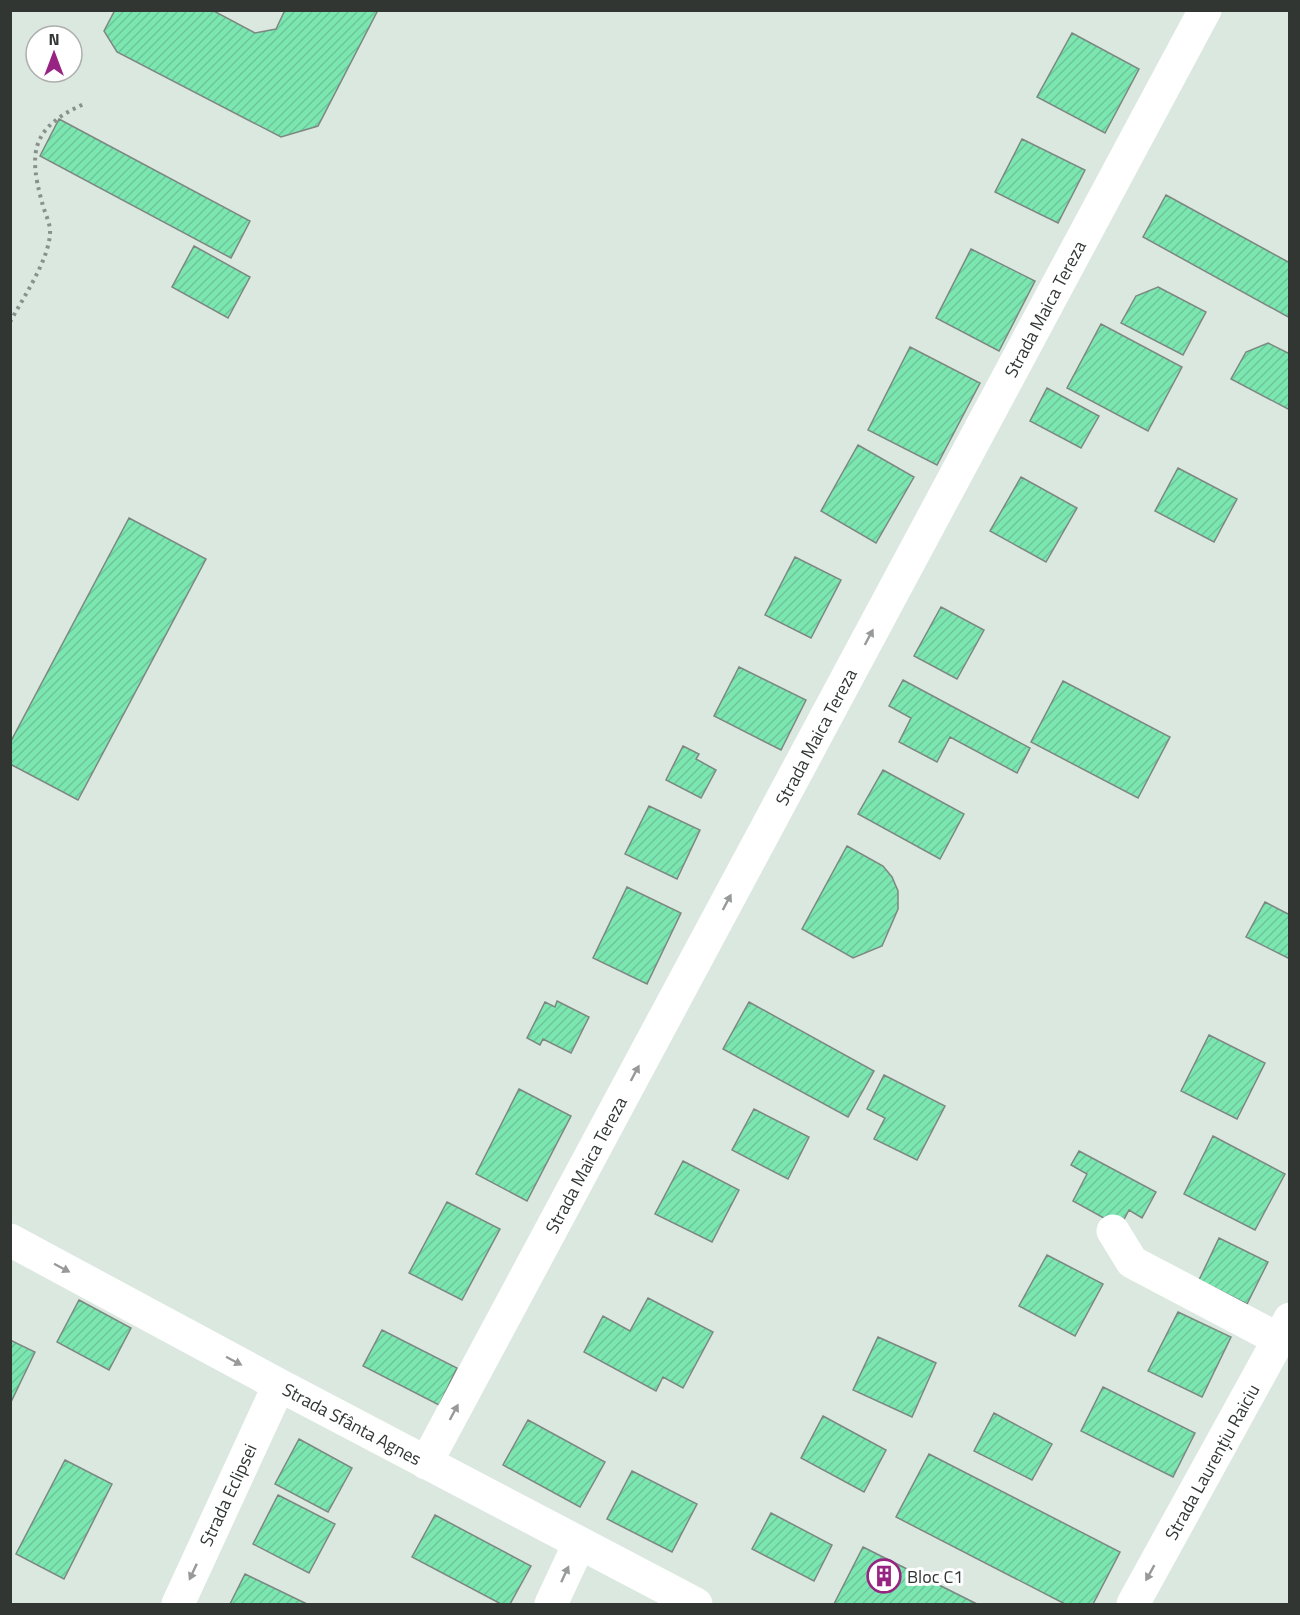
<svg xmlns="http://www.w3.org/2000/svg" width="1300" height="1615" font-family="'Titillium Web',sans-serif">
<style>
.building{fill:url(#building-hatch);stroke:#7c8881;stroke-width:1.5}
.lines{fill:none;stroke-linecap:round;stroke-linejoin:round}
.path{stroke:#88918c;stroke-width:4;stroke-dasharray:3 4.5;stroke-linecap:butt}
.minor{stroke:#fff;stroke-width:33}
.oneway{fill:#989a99}
.labels{text-anchor:middle;dominant-baseline:central;stroke-width:6;stroke-linejoin:round;paint-order:stroke}
.street-label{font-size:18px;fill:#313633;stroke:#fff}
.poi-label{font-size:18px;fill:#313633;stroke:#fff;text-anchor:start}
</style>
<defs>
<pattern id="building-hatch" width="6" height="6" patternUnits="userSpaceOnUse" patternTransform="scale(1.5)"><rect width="6" height="6" fill="#7ce6b1"/><path d="M-1 1l2-2M0 6l6-6M5 7l2-2" fill="none" stroke="#6cc699"/></pattern>
</defs>
<rect width="100%" height="100%" fill="#dbe8e0"/>
<path class="building" d="M 115,10 L 212,10 L 255,33 L 276,29 L 285,10 L 378,10 L 318,126 L 281,137 L 117,52 L 104,31 Z
M 1072,33 L 1139,69 L 1105,133 L 1037,97 Z
M 59,119 L 250,221 L 231,258 L 40,156 Z
M 1022,139 L 1085,170 L 1058,223 L 995,192 Z
M 1166,195 L 1290,263 L 1290,318 L 1143,237 Z
M 194,246 L 250,277 L 228,318 L 172,287 Z
M 971,249 L 1035,281 L 999,351 L 936,318 Z
M 1158,287 L 1206,312 L 1183,355 L 1121,323 L 1136,296 Z
M 1101,324 L 1182,367 L 1148,431 L 1067,388 Z
M 1268,343 L 1290,354 L 1290,410 L 1231,379 L 1246,352 Z
M 910,347 L 980,383 L 937,465 L 868,430 Z
M 1047,388 L 1099,416 L 1081,448 L 1030,421 Z
M 858,445 L 914,477 L 876,543 L 821,511 Z
M 1178,468 L 1237,499 L 1214,542 L 1155,511 Z
M 1021,477 L 1077,508 L 1046,562 L 990,531 Z
M 129,518 L 206,559 L 78,800 L 10,764 L 10,743 Z
M 795,557 L 841,580 L 811,638 L 765,615 Z
M 941,607 L 984,630 L 957,679 L 914,656 Z
M 739,667 L 806,700 L 781,750 L 714,716 Z
M 903,680 L 1030,748 L 1017,773 L 950,737 L 937,762 L 899,742 L 911,718 L 889,706 Z
M 1063,681 L 1170,737 L 1138,798 L 1031,742 Z
M 683,746 L 699,754 L 696,759 L 716,770 L 701,798 L 666,780 Z
M 883,770 L 964,814 L 940,859 L 858,814 Z
M 649,806 L 700,830 L 677,879 L 625,854 Z
M 847,846 L 883,866 L 892,877 L 898,891 L 898,909 L 882,946 L 853,958 L 802,929 Z
M 627,887 L 681,913 L 647,984 L 593,958 Z
M 1265,902 L 1290,915 L 1290,959 L 1246,937 Z
M 557,1001 L 589,1017 L 571,1053 L 543,1039 L 540,1045 L 527,1038 L 545,1002 L 555,1007 Z
M 749,1002 L 874,1071 L 848,1117 L 723,1049 Z
M 1209,1035 L 1265,1063 L 1237,1119 L 1181,1091 Z
M 884,1075 L 945,1106 L 917,1160 L 874,1139 L 885,1118 L 867,1109 Z
M 519,1089 L 571,1116 L 527,1201 L 476,1174 Z
M 754,1109 L 809,1137 L 788,1179 L 732,1150 Z
M 1213,1136 L 1285,1174 L 1255,1230 L 1184,1194 Z
M 1079,1151 L 1156,1192 L 1142,1218 L 1129,1210 L 1120,1227 L 1073,1201 L 1087,1174 L 1071,1165 Z
M 683,1161 L 739,1190 L 712,1242 L 655,1214 Z
M 447,1202 L 500,1229 L 462,1300 L 409,1273 Z
M 1219,1238 L 1268,1262 L 1247,1304 L 1199,1280 Z
M 1047,1255 L 1103,1284 L 1075,1336 L 1019,1306 Z
M 648,1298 L 713,1332 L 683,1388 L 663,1377 L 656,1391 L 584,1352 L 603,1316 L 630,1331 Z
M 79,1300 L 131,1328 L 109,1370 L 57,1342 Z
M 1178,1312 L 1231,1337 L 1202,1397 L 1148,1371 Z
M 382,1330 L 457,1368 L 439,1405 L 363,1366 Z
M 878,1337 L 936,1363 L 912,1417 L 853,1390 Z
M 10,1340 L 35,1352 L 11,1402 L 10,1402 Z
M 1103,1387 L 1195,1433 L 1173,1477 L 1081,1431 Z
M 994,1413 L 1052,1444 L 1032,1480 L 974,1451 Z
M 823,1416 L 886,1450 L 864,1492 L 801,1458 Z
M 528,1420 L 605,1462 L 580,1507 L 503,1465 Z
M 299,1439 L 352,1468 L 328,1512 L 275,1484 Z
M 929,1454 L 1120,1552 L 1093,1604 L 1065,1604 L 896,1517 Z
M 65,1460 L 112,1484 L 64,1579 L 16,1554 Z
M 632,1471 L 697,1504 L 672,1552 L 607,1519 Z
M 278,1495 L 335,1524 L 309,1573 L 253,1544 Z
M 771,1513 L 832,1545 L 814,1581 L 752,1549 Z
M 435,1515 L 531,1566 L 510,1604 L 501,1604 L 412,1557 Z
M 863,1547 L 977,1604 L 834,1604 Z
M 245,1574 L 307,1604 L 230,1604 Z"/>
<g class="lines">
<path class="path" d="M 10,322 C 23,298 49,260 50,233 C 51,224 44,212 42,202 C 27,149 34,126 86,103"/>
<path class="minor" d="M 1113,1231 L 1132,1262 L 1278,1339
M 10,1240 L 279,1385 L 696,1604
M 426,1463 L 1205,10
M 178,1604 L 279,1385
M 551,1604 L 579,1544
M 1133,1604 L 1290,1319"/>
</g>
<defs><path id="oneway-solid" d="M-6-.8H1V-3.2L6.5 0L1 3.2V.8H-6Z" transform="scale(1.5)"/></defs>
<g class="oneway">
<use href="#oneway-solid" transform="translate(869 637) rotate(-62)"/>
<use href="#oneway-solid" transform="translate(727 902) rotate(-62)"/>
<use href="#oneway-solid" transform="translate(635 1073) rotate(-62)"/>
<use href="#oneway-solid" transform="translate(62 1268) rotate(28)"/>
<use href="#oneway-solid" transform="translate(234 1361) rotate(28)"/>
<use href="#oneway-solid" transform="translate(454 1412) rotate(-62)"/>
<use href="#oneway-solid" transform="translate(193 1572) rotate(115)"/>
<use href="#oneway-solid" transform="translate(1150 1573) rotate(119)"/>
<use href="#oneway-solid" transform="translate(565 1574) rotate(-65)"/>
</g>
<defs>
<g id="building-ring" transform="scale(1.725)"><circle r="9.5" fill="#fff" stroke="#972482" stroke-width="1.5"/><path d="M-4-6H4V6H1V3H-1V6H-4ZM-2.5-4.3h1.7v1.8h-1.7ZM.8-4.3h1.7v1.8H.8ZM-2.5-1h1.7V.8h-1.7ZM.8-1h1.7V.8H.8Z" fill="#972482"/></g>
</defs>
<g fill-rule="evenodd">
<use href="#building-ring" x="884" y="1576"/>
</g>
<g class="labels">
<g class="street-label">
<text transform="translate(1045 309) rotate(-62)">Strada Maica Tereza</text>
<text transform="translate(816 737) rotate(-62)">Strada Maica Tereza</text>
<text transform="translate(586 1165) rotate(-62)">Strada Maica Tereza</text>
<text transform="translate(352 1424) rotate(28)">Strada Sfânta Agnes</text>
<text transform="translate(1212 1462) rotate(-61)">Strada Laurențiu Raiciu</text>
<text transform="translate(228 1495) rotate(-65)">Strada Eclipsei</text>
</g>
<g class="poi-label">
<text x="907" y="1576">Bloc C1</text>
</g>
</g>
<rect width="1300" height="1615" fill="none" stroke="#313633" stroke-width="24"/>
<g transform="translate(54 54)"><circle r="28" fill="#ffffff" stroke="#adafad" stroke-width="1.5"/>
<path d="M0-4.5L10 22L0 15L-10 22Z" fill="#972482"/>
<text y="-9" font-size="16" font-weight="bold" text-anchor="middle" fill="#313633">N</text>
</g>
</svg>
